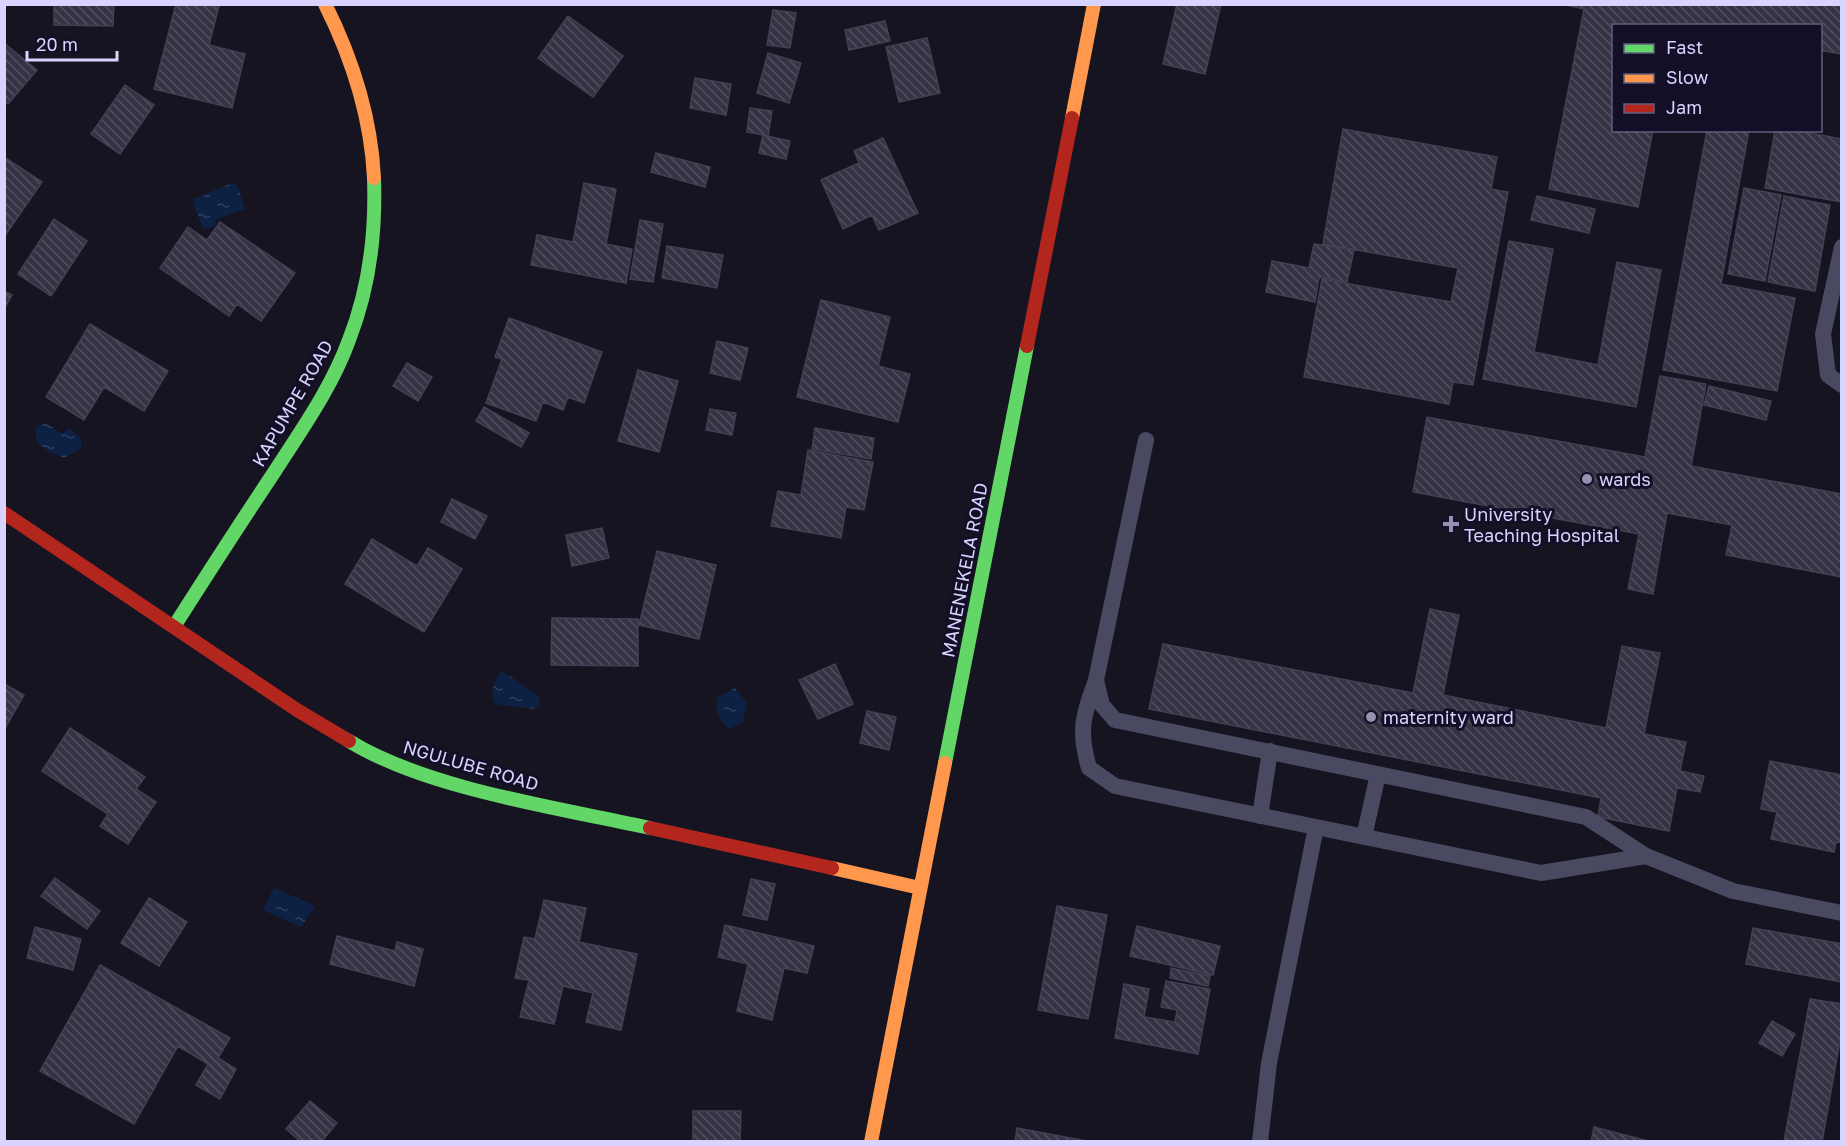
<svg xmlns="http://www.w3.org/2000/svg" width="1846" height="1146" font-family="'Golos Text',sans-serif">
<style>
.water{fill:url(#water-ripples)}
.building{fill:url(#building-back-hatch);stroke:#433f54;stroke-width:1.5}
.lines{fill:none;stroke-linecap:round;stroke-linejoin:round}
.lane{stroke:#4a4962;stroke-width:16}
.fast{stroke:#63d668;stroke-width:14}
.slow{stroke:#ff974d;stroke-width:14}
.jam{stroke:#b3261e;stroke-width:14}
.poi-dot{fill:#9591b1;stroke:#130f26;stroke-width:2}
.labels{text-anchor:middle;dominant-baseline:central;stroke-width:6;stroke-linejoin:round;paint-order:stroke}
.street-label{font-size:18px;fill:#d9d4ff;stroke:#130f26}
.poi-label{font-size:18px;fill:#d9d4ff;stroke:#130f26;text-anchor:start}
</style>
<defs>
<pattern id="water-ripples" width="26" height="14" patternUnits="userSpaceOnUse" patternTransform="scale(1.5)"><rect width="26" height="14" fill="#0d2144"/><path d="M2 4q2-2 4 0t4 0M15 11q2-2 4 0t4 0" fill="none" stroke="#304060"/></pattern>
<pattern id="building-back-hatch" width="6" height="6" patternUnits="userSpaceOnUse" patternTransform="scale(1.5)"><rect width="6" height="6" fill="#343243"/><path d="M-1 5l2 2M0 0l6 6M5-1l2 2" fill="none" stroke="#514f5f"/></pattern>
</defs>
<rect width="100%" height="100%" fill="#161421"/>
<path class="water" d="M 232,183 L 238,187 L 245,209 L 216,219 L 215,226 L 204,229 L 193,204 L 194,199 Z
M 46,423 L 62,434 L 69,428 L 81,438 L 81,448 L 64,458 C 49,451 33,447 36,427 Z
M 504,672 L 538,696 L 540,704 L 534,709 L 495,704 C 490,692 493,684 500,673 Z
M 735,688 L 747,703 L 743,722 L 730,729 C 719,721 716,711 717,698 Z
M 274,888 L 315,906 L 301,927 L 263,910 Z"/>
<path class="building" d="M 54,4 L 114,4 L 113,26 L 54,25 Z
M 176,4 L 219,6 L 209,45 L 245,54 L 232,108 L 154,89 Z
M 1177,4 L 1221,4 L 1205,74 L 1163,64 Z
M 1562,4 L 1827,4 L 1842,7 L 1842,54 L 1820,50 L 1820,26 L 1614,26 L 1614,130 L 1653,130 L 1638,207 L 1549,189 L 1584,9 Z
M 773,10 L 796,13 L 790,48 L 767,45 Z
M 568,16 L 623,56 L 593,97 L 538,58 Z
M 885,21 L 890,41 L 849,50 L 845,30 Z
M 927,38 L 940,93 L 899,102 L 886,47 Z
M 4,43 L 37,70 L 8,104 L 4,101 Z
M 768,53 L 801,63 L 789,103 L 757,93 Z
M 695,78 L 731,84 L 726,115 L 690,108 Z
M 125,85 L 154,105 L 120,154 L 91,134 Z
M 750,108 L 772,111 L 768,136 L 747,132 Z
M 1343,129 L 1497,157 L 1491,189 L 1508,192 L 1473,385 L 1453,382 L 1449,404 L 1304,377 L 1322,279 L 1451,302 L 1458,268 L 1323,244 Z
M 1707,130 L 1749,130 L 1721,284 L 1795,298 L 1777,391 L 1663,370 Z
M 1775,130 L 1795,130 L 1842,139 L 1842,202 L 1765,188 Z
M 763,135 L 790,141 L 786,159 L 759,153 Z
M 883,138 L 918,213 L 879,230 L 872,215 L 843,229 L 821,180 L 859,163 L 854,151 Z
M 656,153 L 710,167 L 705,187 L 651,172 Z
M 4,157 L 42,182 L 4,237 Z
M 584,183 L 616,189 L 606,244 L 632,249 L 626,283 L 531,265 L 537,235 L 573,242 Z
M 1744,188 L 1781,195 L 1765,281 L 1728,274 Z
M 1537,196 L 1595,209 L 1589,233 L 1531,220 Z
M 1784,196 L 1830,205 L 1815,291 L 1768,282 Z
M 54,219 L 87,241 L 51,296 L 18,274 Z
M 640,220 L 663,224 L 653,282 L 630,279 Z
M 220,222 L 295,273 L 261,321 L 237,304 L 229,316 L 160,268 L 188,227 L 207,240 Z
M 1509,241 L 1553,249 L 1534,352 L 1598,365 L 1617,262 L 1661,270 L 1636,407 L 1483,379 Z
M 1314,244 L 1354,250 L 1347,282 L 1319,277 L 1315,302 L 1266,292 L 1272,261 L 1309,268 Z
M 667,246 L 723,255 L 717,288 L 662,278 Z
M 4,291 L 12,295 L 4,309 Z
M 821,300 L 890,317 L 878,366 L 910,374 L 898,422 L 797,397 Z
M 509,318 L 602,352 L 584,403 L 568,397 L 563,410 L 543,402 L 536,421 L 486,403 L 502,359 L 495,357 Z
M 90,324 L 168,371 L 144,411 L 104,387 L 84,420 L 46,397 Z
M 717,341 L 748,348 L 740,380 L 710,373 Z
M 407,363 L 432,377 L 418,401 L 393,386 Z
M 638,370 L 678,381 L 659,452 L 618,441 Z
M 1660,376 L 1706,384 L 1691,466 L 1842,494 L 1842,577 L 1726,555 L 1732,525 L 1667,513 L 1653,594 L 1628,589 L 1639,534 L 1413,492 L 1427,417 L 1645,457 Z
M 1709,386 L 1771,401 L 1766,420 L 1704,405 Z
M 484,407 L 529,433 L 521,447 L 476,421 Z
M 710,409 L 736,413 L 732,435 L 706,430 Z
M 815,428 L 874,438 L 871,459 L 812,449 Z
M 808,450 L 873,462 L 864,510 L 846,507 L 841,538 L 771,526 L 778,491 L 801,495 Z
M 452,499 L 487,516 L 475,539 L 441,522 Z
M 602,528 L 609,558 L 572,566 L 566,535 Z
M 372,539 L 417,566 L 428,548 L 462,569 L 424,632 L 345,584 Z
M 657,551 L 716,565 L 699,639 L 639,625 Z
M 1430,609 L 1459,615 L 1443,695 L 1606,728 L 1622,646 L 1660,653 L 1644,734 L 1686,742 L 1680,771 L 1704,776 L 1700,792 L 1677,788 L 1669,831 L 1598,817 L 1601,798 L 1149,709 L 1163,644 L 1413,693 Z
M 552,618 L 638,619 L 638,666 L 551,665 Z
M 835,664 L 853,704 L 818,719 L 799,680 Z
M 4,684 L 24,695 L 4,730 Z
M 867,711 L 896,717 L 889,750 L 860,743 Z
M 70,728 L 145,777 L 136,789 L 156,802 L 128,844 L 100,826 L 108,814 L 42,771 Z
M 1770,761 L 1842,775 L 1842,843 L 1836,842 L 1834,852 L 1771,839 L 1777,812 L 1761,809 Z
M 55,878 L 100,911 L 87,929 L 41,896 Z
M 751,879 L 775,884 L 767,920 L 743,915 Z
M 149,898 L 187,922 L 159,966 L 121,943 Z
M 544,900 L 586,908 L 579,942 L 637,954 L 621,1030 L 586,1022 L 593,993 L 563,986 L 554,1024 L 520,1017 L 529,980 L 515,978 L 524,937 L 535,939 Z
M 1057,906 L 1107,915 L 1088,1019 L 1038,1010 Z
M 725,925 L 814,946 L 807,973 L 784,968 L 772,1020 L 737,1011 L 748,964 L 718,957 Z
M 1137,926 L 1220,946 L 1213,975 L 1130,956 Z
M 35,927 L 81,939 L 73,970 L 27,958 Z
M 1753,928 L 1842,944 L 1842,982 L 1746,964 Z
M 337,936 L 395,951 L 397,942 L 423,949 L 414,986 L 330,964 Z
M 100,965 L 230,1038 L 218,1058 L 236,1069 L 220,1099 L 196,1085 L 208,1064 L 178,1046 L 134,1124 L 40,1071 Z
M 1171,968 L 1210,976 L 1208,986 L 1170,978 Z
M 1166,981 L 1210,989 L 1198,1054 L 1115,1038 L 1124,984 L 1149,989 L 1144,1017 L 1175,1022 L 1177,1010 L 1161,1007 Z
M 1810,999 L 1842,1004 L 1842,1046 L 1839,1046 L 1822,1142 L 1784,1142 Z
M 1772,1021 L 1795,1034 L 1782,1056 L 1759,1043 Z
M 310,1101 L 337,1123 L 321,1142 L 301,1142 L 286,1129 Z
M 693,1111 L 741,1111 L 740,1142 L 693,1142 Z
M 1594,1127 L 1652,1142 L 1591,1142 Z
M 1017,1128 L 1092,1142 L 1015,1142 Z"/>
<g class="lines">
<path class="lane" d="M 1842,247 L 1823,334 L 1828,375 L 1842,385
M 1146,440 L 1096,680 C 1083,716 1078,730 1089,768 L 1115,786 L 1541,873 L 1646,856
M 1096,680 L 1102,705 L 1115,720 L 1586,817 L 1646,856 L 1733,891 L 1842,913
M 1260,816 L 1270,751
M 1364,837 L 1378,774
M 1260,1142 L 1269,1063 L 1316,827"/>
<path class="fast" d="M 175,625 C 208,573 241,522 275,471 C 302,429 332,387 349,340 C 369,289 376,233 374,178
M 349,741 C 427,789 559,808 650,828
M 945,763 L 1027,346"/>
<path class="slow" d="M 325,4 C 353,60 371,116 374,178
M 1072,118 L 1094,4
M 832,868 L 920,888
M 871,1142 L 945,763"/>
<path class="jam" d="M 1027,346 L 1072,118
M 4,513 L 297,710 L 349,741
M 650,828 L 832,868"/>
</g>
<g class="poi-dot">
<circle cx="1587" cy="479" r="6"/>
<path d="M1448 515h6v6h6v6h-6v6h-6v-6h-6v-6h6z"/>
<circle cx="1371" cy="717" r="6"/>
</g>
<g class="labels">
<g class="street-label">
<text transform="translate(292 403) rotate(-60)">KAPUMPE ROAD</text>
<text transform="translate(964 570) rotate(-79)">MANENEKELA ROAD</text>
<text transform="translate(471 765) rotate(16)">NGULUBE ROAD</text>
</g>
<g class="poi-label">
<text x="1599" y="479">wards</text>
<text x="1464" y="514">University<tspan x="1464" dy="21">Teaching Hospital</tspan></text>
<text x="1383" y="717">maternity ward</text>
</g>
</g>
<rect width="1846" height="1146" fill="none" stroke="#d9d4ff" stroke-width="12"/>
<rect x="1612" y="24" width="210" height="108" fill="#130f26" stroke="#625e7d" stroke-width="1.5"/>
<rect x="1624" y="44" width="30" height="9" fill="#63d668" stroke="#625e7d" stroke-width="1.5"/>
<text x="1666" y="54" font-size="18" fill="#d9d4ff">Fast</text>
<rect x="1624" y="74" width="30" height="9" fill="#ff974d" stroke="#625e7d" stroke-width="1.5"/>
<text x="1666" y="84" font-size="18" fill="#d9d4ff">Slow</text>
<rect x="1624" y="104" width="30" height="9" fill="#b3261e" stroke="#625e7d" stroke-width="1.5"/>
<text x="1666" y="114" font-size="18" fill="#d9d4ff">Jam</text>
<path d="M27 51v9h90v-9" fill="none" stroke="#d9d4ff" stroke-width="3"/>
<text x="36" y="51" font-size="18" fill="#d9d4ff" stroke="#130f26" stroke-width="4.5" paint-order="stroke">20 m</text>
</svg>
